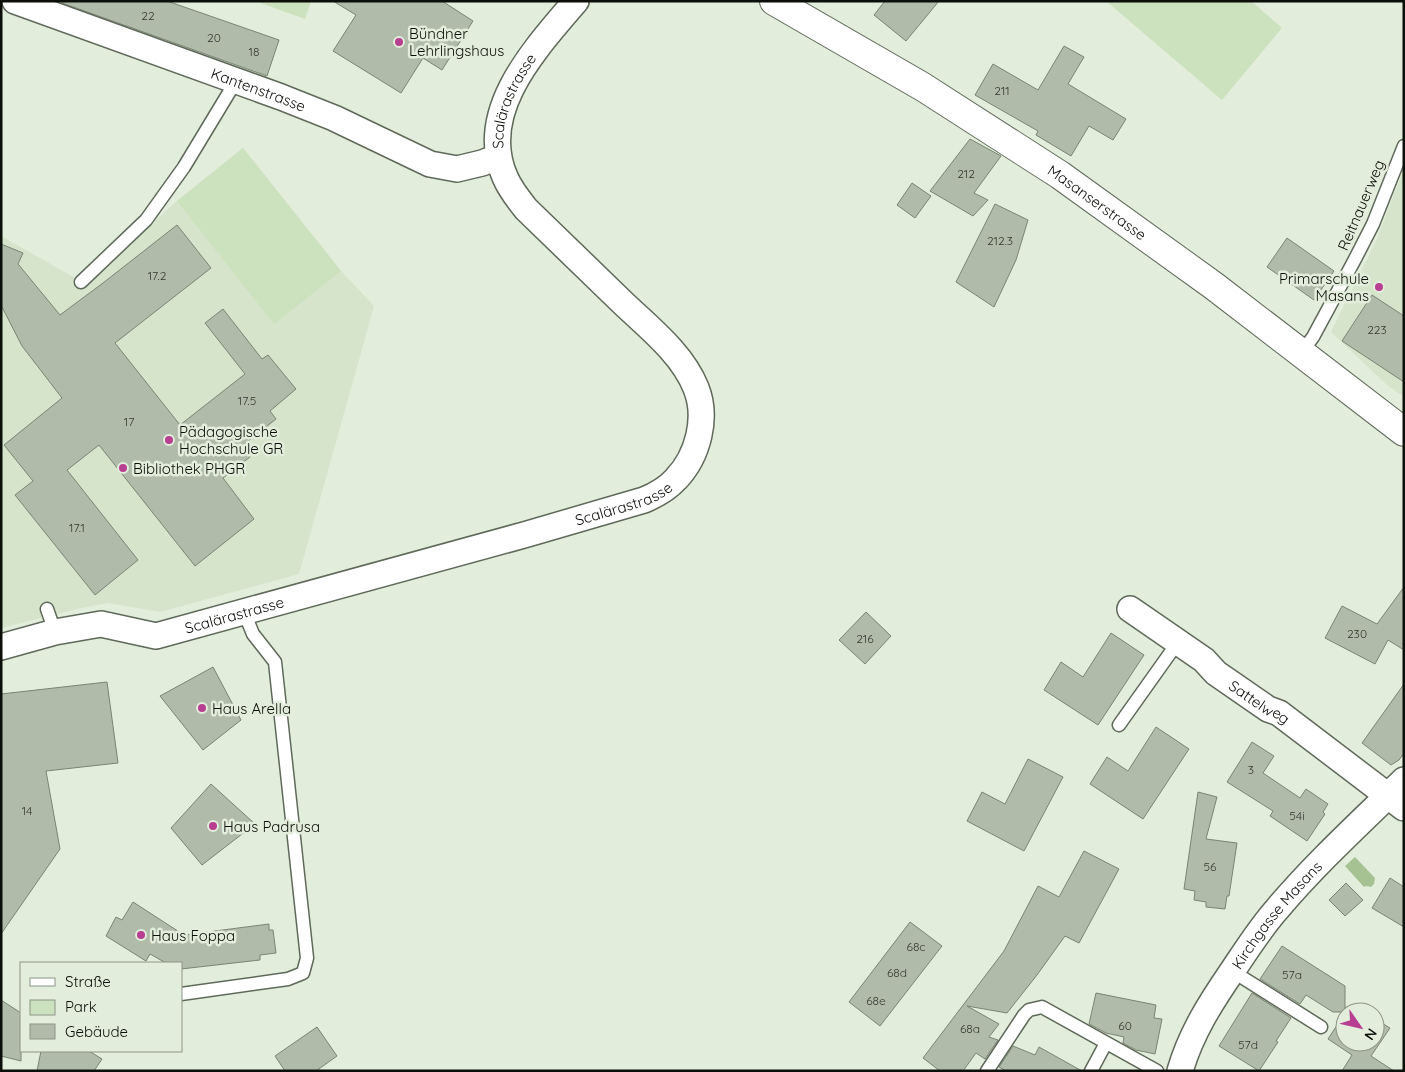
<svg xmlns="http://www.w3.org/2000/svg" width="1405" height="1072" font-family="Quicksand,sans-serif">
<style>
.built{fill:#d5e4cb}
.green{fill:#cce1bd}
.water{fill:#a6c293}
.building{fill:#b1bbaa;stroke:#7a8474}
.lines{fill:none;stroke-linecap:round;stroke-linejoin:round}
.service-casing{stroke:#5f695a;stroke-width:15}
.minor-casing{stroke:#5f695a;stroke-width:28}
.primary-casing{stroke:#5f695a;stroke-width:30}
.service{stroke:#fff;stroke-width:12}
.minor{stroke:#fff;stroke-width:25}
.primary{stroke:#fff;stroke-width:28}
.poi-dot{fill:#b83e91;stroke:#e2eddb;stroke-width:2}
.labels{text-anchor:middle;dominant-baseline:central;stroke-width:5;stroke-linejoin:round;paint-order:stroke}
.number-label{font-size:12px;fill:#343931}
.poi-label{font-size:15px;fill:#0b0e09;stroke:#e2eddb;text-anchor:start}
.street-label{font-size:15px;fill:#0b0e09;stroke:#e2eddb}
</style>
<rect width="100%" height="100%" fill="#e2eddb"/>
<path class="built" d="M 243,148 L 341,271 L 374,306 L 299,574 L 160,612 L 108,603 L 81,608 L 1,628 L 1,236 L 84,283 L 177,201 Z
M 1404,169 L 1404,397 L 1387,385 L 1331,332 L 1376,241 Z"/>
<path class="green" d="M 255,1 L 311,1 L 305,19 Z
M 1106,1 L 1251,1 L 1282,28 L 1222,100 Z
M 243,148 L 341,271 L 274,324 L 177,201 Z"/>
<path class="water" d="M 1355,857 L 1375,878 L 1374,884 L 1371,887 L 1366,886 L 1364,887 L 1345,866 Z"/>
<path class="building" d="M 62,1 L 167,1 L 279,40 L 267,76 L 62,3 Z
M 333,1 L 442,1 L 473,21 L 442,70 L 423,58 L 401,93 L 333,51 L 356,15 Z
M 885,1 L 939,1 L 906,41 L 874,15 Z
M 1064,46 L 1084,57 L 1068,84 L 1126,119 L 1113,140 L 1089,126 L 1071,156 L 1036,135 L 1038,131 L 975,95 L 993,64 L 1038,90 Z
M 970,139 L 1001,156 L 974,193 L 988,200 L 973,216 L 930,191 Z
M 912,183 L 931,196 L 915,218 L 897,205 Z
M 995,204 L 1028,220 L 1016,260 L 994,307 L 956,282 Z
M 177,225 L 211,268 L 115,343 L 180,425 L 245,374 L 205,323 L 223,309 L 262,359 L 268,355 L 296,389 L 270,411 L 276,419 L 242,446 L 250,457 L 223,478 L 254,519 L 195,566 L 99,445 L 67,470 L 138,560 L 95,595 L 15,495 L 33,481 L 4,445 L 62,398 L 22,346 L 1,305 L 1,244 L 23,253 L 18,264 L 60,315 L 103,283 Z
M 1287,238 L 1334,271 L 1314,300 L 1267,267 Z
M 1372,295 L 1404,316 L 1404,382 L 1342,341 Z
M 1404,587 L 1404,650 L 1388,640 L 1375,664 L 1325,638 L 1342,606 L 1377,624 Z
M 866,612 L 891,636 L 865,664 L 839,640 Z
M 1111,633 L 1144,655 L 1098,725 L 1044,690 L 1061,662 L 1083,677 Z
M 213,667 L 241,720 L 203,750 L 160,696 Z
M 107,682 L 118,763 L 46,771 L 60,849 L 1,934 L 1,694 Z
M 1404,684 L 1404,753 L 1399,760 L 1391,765 L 1362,743 Z
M 1156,727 L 1189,749 L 1143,819 L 1090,784 L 1107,757 L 1128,771 Z
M 1252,742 L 1274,756 L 1263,773 L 1300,798 L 1306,789 L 1328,804 L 1323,812 L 1325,814 L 1307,841 L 1270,816 L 1273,811 L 1227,782 Z
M 1028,759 L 1063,777 L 1024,851 L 967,821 L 982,792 L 1005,804 Z
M 211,784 L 255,824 L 202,865 L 171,828 Z
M 1198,792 L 1217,797 L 1206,839 L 1237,843 L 1229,896 L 1227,896 L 1225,909 L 1206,907 L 1206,902 L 1194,900 L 1195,891 L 1184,889 Z
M 1084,851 L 1119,869 L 1079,943 L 1065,936 L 1037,975 L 1007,1013 L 967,1006 L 999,1024 L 989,1037 L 998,1040 L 985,1059 L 976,1053 L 963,1071 L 940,1071 L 923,1058 L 1004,951 L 1038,886 L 1059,897 Z
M 1390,878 L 1404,887 L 1404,927 L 1372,908 Z
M 1346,883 L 1363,900 L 1345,916 L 1329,900 Z
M 133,902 L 184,935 L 269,924 L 269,930 L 273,930 L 276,953 L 260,955 L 260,960 L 181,969 L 181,963 L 166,963 L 150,954 L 146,961 L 106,936 L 116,917 L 122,920 Z
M 910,922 L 942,946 L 880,1026 L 849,1002 Z
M 1282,946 L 1345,986 L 1345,1012 L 1333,1012 L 1306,995 L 1300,1004 L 1260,979 Z
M 1096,993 L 1156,1005 L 1154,1018 L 1162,1019 L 1155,1054 L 1136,1050 L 1123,1043 L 1124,1037 L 1106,1033 L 1089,1024 Z
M 1252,993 L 1291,1018 L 1276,1041 L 1278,1042 L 1259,1071 L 1219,1046 Z
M 1,1000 L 21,1013 L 21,1061 L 1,1056 Z
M 1345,1013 L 1345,1042 L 1375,1042 L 1375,1019 L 1390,1028 L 1371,1056 L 1394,1071 L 1342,1071 L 1352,1055 L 1328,1039 Z
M 317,1027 L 337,1056 L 316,1071 L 285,1071 L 275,1056 Z
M 1013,1046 L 1035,1055 L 1039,1047 L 1082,1071 L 1006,1071 L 999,1067 Z
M 41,1051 L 89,1051 L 102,1059 L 94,1071 L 37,1071 Z"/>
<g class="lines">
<g class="service-casing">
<path id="service" d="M 81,282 L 146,220 L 184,167 L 236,81
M 1301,353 L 1313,337 L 1354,261 L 1373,224 L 1404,146
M 47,609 L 55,632
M 1119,725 L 1178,642
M 1232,971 L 1321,1027
M 181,994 L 288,979 L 303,973 L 307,958 L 275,662 L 253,634 L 244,612
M 987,1071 L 1024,1015 L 1029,1010 L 1042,1007 L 1157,1071
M 1091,1071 L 1106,1043"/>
</g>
<g class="minor-casing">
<g id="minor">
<path id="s1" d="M 15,1 L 281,97 L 334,118 L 430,164 L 457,169 L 482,163 L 498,157"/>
<path id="s2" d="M 1130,609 L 1204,660 L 1216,673 L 1268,709 L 1279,713 L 1404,808"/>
<path id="s3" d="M 1,647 L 55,632 L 101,624 L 156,636 L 524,535 L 644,500 C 656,495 667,489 676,479 C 698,456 708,418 696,388 C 682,353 648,327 622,302 C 590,271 558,240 526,209 C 518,199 510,189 505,177 C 476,111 536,48 576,1"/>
<path id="s4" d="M 1180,1071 C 1191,1033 1211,1002 1233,970 C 1247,949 1261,927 1278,908 C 1316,863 1361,822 1404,780"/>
</g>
</g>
<g class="primary-casing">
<g id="primary">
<path id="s5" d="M 774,1 L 923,87 L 1060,175 L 1214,286 L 1404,432"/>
</g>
</g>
<use href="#service" class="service"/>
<use href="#minor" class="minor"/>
<use href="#primary" class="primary"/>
</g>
<g class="poi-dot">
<circle cx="399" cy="42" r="5"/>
<circle cx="1379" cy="287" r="5"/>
<circle cx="169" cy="440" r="5"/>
<circle cx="123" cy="468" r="5"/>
<circle cx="202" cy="708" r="5"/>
<circle cx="213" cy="826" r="5"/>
<circle cx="141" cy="935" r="5"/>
</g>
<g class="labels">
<g class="number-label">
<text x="148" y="15">22</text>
<text x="214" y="37">20</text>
<text x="254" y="51">18</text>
<text x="1002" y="90">211</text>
<text x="966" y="173">212</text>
<text x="1000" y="240">212.3</text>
<text x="157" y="275">17.2</text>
<text x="1377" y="329">223</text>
<text x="247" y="400">17.5</text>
<text x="129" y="421">17</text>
<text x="77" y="527">17.1</text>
<text x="1357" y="633">230</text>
<text x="865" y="638">216</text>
<text x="1251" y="769">3</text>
<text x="27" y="810">14</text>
<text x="1297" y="815">54i</text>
<text x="1210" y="866">56</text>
<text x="916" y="946">68c</text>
<text x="897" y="972">68d</text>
<text x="1292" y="974">57a</text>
<text x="876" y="1000">68e</text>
<text x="1125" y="1025">60</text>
<text x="970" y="1028">68a</text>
<text x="1248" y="1044">57d</text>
</g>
<g class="poi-label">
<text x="409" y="33">Bündner<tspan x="409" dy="17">Lehrlingshaus</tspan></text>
<text x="1369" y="278" text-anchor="end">Primarschule<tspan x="1369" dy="17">Masans</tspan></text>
<text x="179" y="431">Pädagogische<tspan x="179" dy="17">Hochschule GR</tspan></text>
<text x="133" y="468">Bibliothek PHGR</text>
<text x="212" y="708">Haus Arella</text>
<text x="223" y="826">Haus Padrusa</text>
<text x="151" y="935">Haus Foppa</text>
</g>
<g class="street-label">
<text stroke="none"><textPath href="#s1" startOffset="259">Kantenstrasse</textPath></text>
<text stroke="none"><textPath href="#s3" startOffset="1169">Scalärastrasse</textPath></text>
<text stroke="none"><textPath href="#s5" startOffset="381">Masanserstrasse</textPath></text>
<text transform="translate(1361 205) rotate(-67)">Reitnauerweg</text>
<text stroke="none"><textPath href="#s3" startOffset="645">Scalärastrasse</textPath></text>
<text stroke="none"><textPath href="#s3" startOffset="240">Scalärastrasse</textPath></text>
<text stroke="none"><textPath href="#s2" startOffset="160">Sattelweg</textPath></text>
<text stroke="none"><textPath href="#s4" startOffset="185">Kirchgasse Masans</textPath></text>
</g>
</g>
<rect width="1405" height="1072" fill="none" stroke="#0b0e09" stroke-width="5"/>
<rect x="20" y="962" width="162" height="90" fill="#e2eddb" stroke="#8c9487"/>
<rect x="30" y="978" width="25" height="8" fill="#ffffff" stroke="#8c9487"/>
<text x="65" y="987" font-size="15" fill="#0b0e09">Straße</text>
<rect x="30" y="1000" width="25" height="15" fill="#cce1bd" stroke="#8c9487"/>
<text x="65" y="1012" font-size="15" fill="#0b0e09">Park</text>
<rect x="30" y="1024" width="25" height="15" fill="#b1bbaa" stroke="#8c9487"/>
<text x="65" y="1037" font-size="15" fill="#0b0e09">Gebäude</text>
<g transform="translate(1360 1027) rotate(124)"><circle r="24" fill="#e2eddb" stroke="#8c9487"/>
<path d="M0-4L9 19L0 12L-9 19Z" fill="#b83e91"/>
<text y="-8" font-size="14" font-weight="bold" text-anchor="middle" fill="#0b0e09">N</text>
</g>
</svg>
